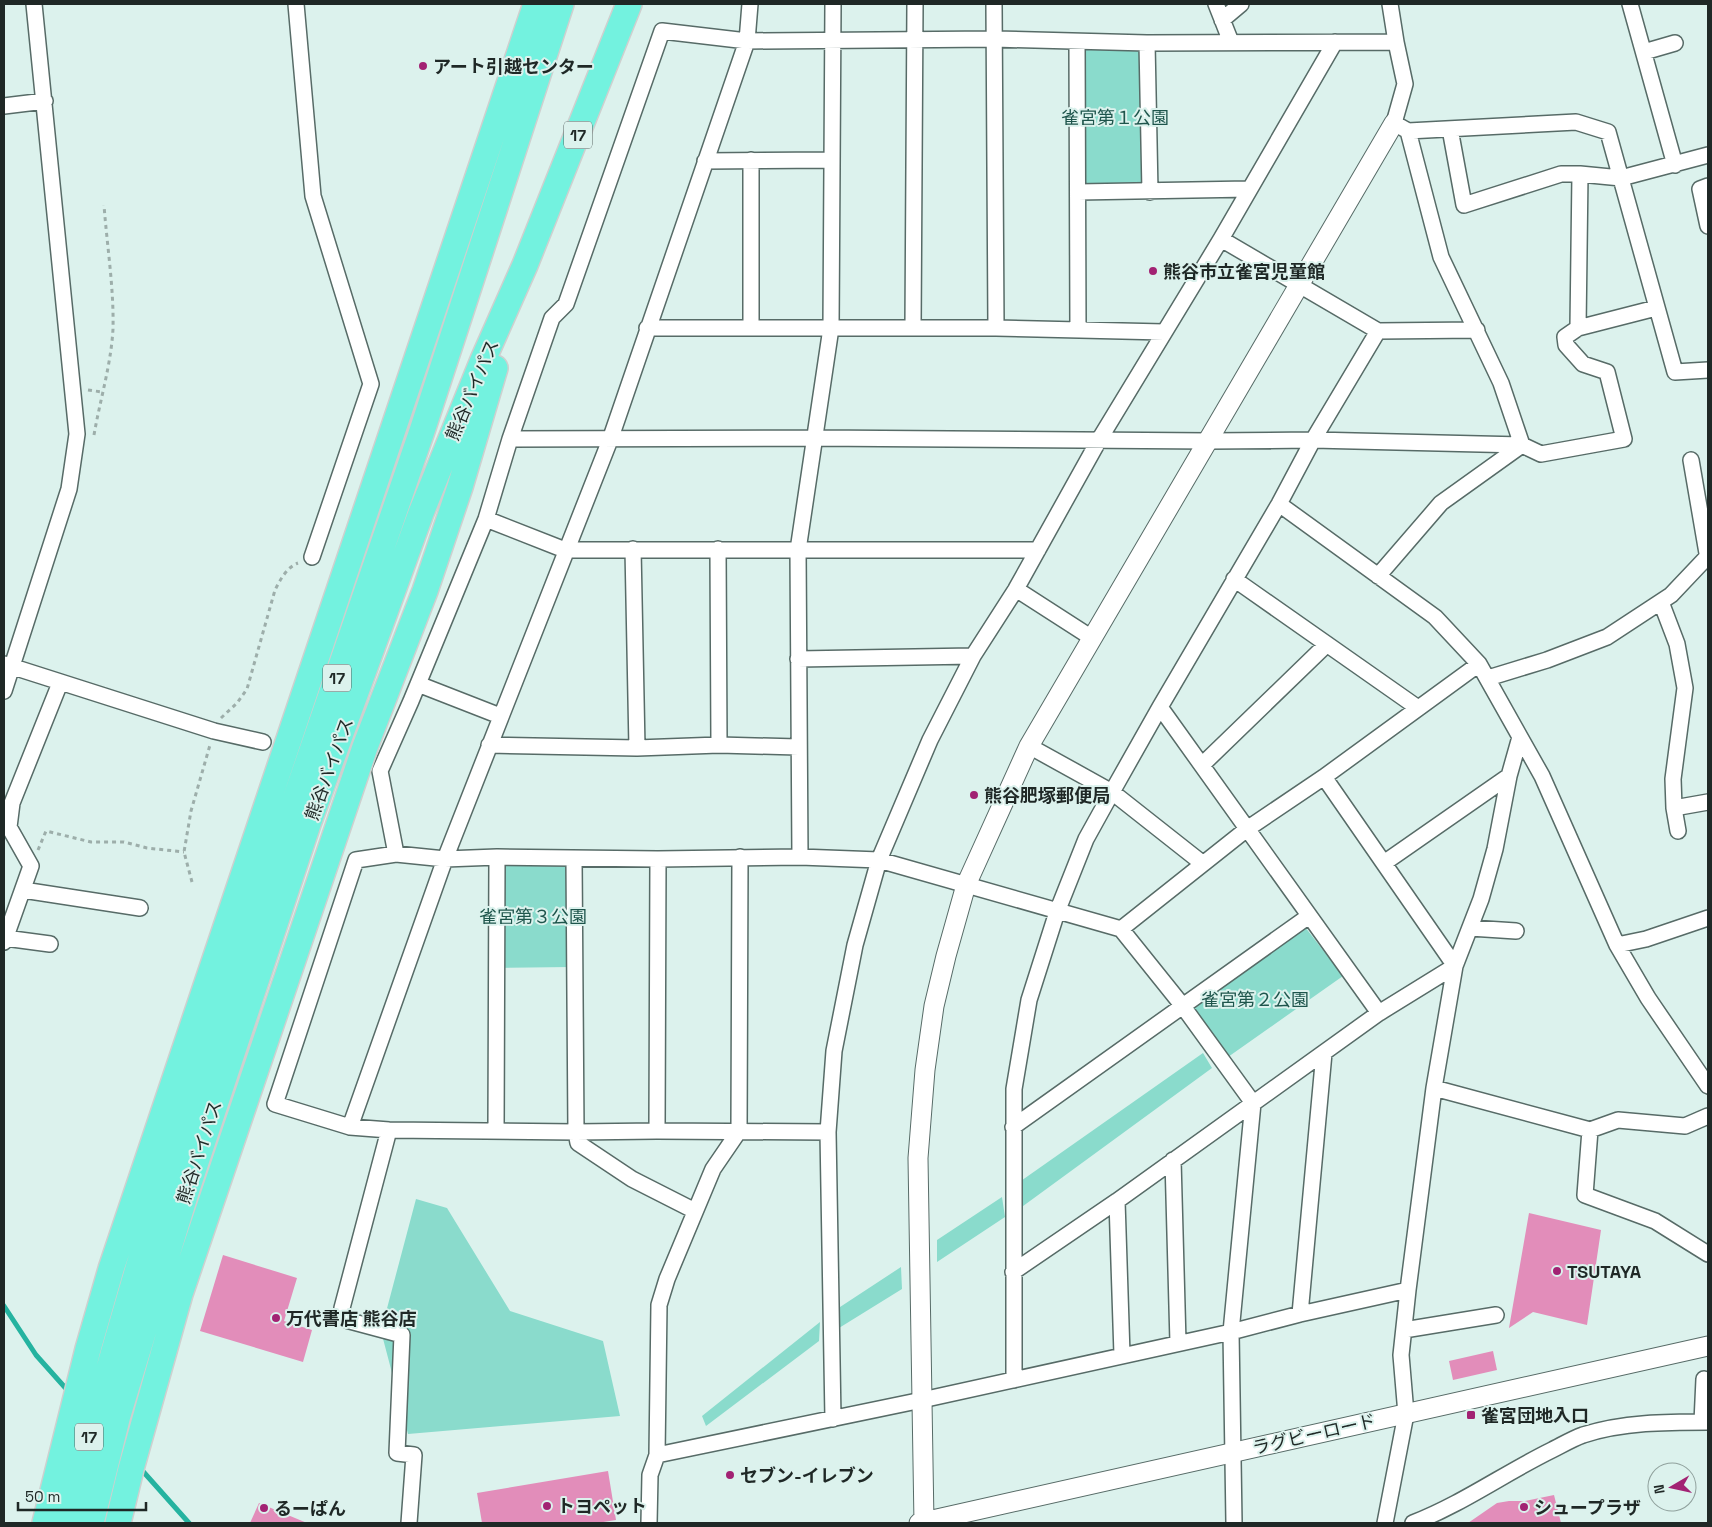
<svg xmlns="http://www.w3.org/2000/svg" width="1712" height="1527" font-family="'Space Grotesk','Noto Sans JP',sans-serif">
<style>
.green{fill:#8adbcc}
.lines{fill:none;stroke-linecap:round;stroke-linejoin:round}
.stream{stroke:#25b3a0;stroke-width:5}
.building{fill:#e28dba}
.minor-casing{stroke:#576b67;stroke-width:18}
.tertiary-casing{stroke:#576b67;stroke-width:21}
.trunk-casing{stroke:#ced0cf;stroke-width:28}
.path{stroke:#9daeaa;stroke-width:3;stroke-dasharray:4 4;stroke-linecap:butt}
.minor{stroke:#fff;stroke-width:15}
.tertiary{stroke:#fff;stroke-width:19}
.trunk{stroke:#73f2df;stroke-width:25}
.poi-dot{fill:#a22273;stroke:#dcf2ed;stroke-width:2}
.labels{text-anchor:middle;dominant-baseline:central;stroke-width:4;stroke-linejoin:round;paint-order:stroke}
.shield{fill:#dcf2ed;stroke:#586562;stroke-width:1}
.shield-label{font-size:16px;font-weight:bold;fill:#1f2826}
.poi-label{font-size:18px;font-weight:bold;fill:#1f2826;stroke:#dcf2ed;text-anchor:start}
.park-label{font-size:18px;fill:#1e554c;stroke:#dcf2ed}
.street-label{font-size:18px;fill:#1f2826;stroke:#dcf2ed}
</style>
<rect width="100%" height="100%" fill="#dcf2ed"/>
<path class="green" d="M 1147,49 L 1144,184 L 1084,185 L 1084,50 Z
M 497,863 L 570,864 L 570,967 L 496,968 Z
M 1305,927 L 1343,976 L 1228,1057 L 1192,1006 Z
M 1203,1053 L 1212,1068 L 1019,1209 L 1018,1183 Z
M 1002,1197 L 1005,1217 L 937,1262 L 937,1240 Z
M 416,1199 L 447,1208 L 510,1311 L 603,1341 L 620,1416 L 408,1434 L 381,1331 Z
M 901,1267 L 902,1289 L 839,1328 L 837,1309 Z
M 820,1322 L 819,1341 L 706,1426 L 702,1416 Z"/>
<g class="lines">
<path class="stream" d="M 4,1306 L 36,1355 L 69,1392
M 140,1468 L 189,1523"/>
</g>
<path class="building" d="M 1529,1213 L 1601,1230 L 1587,1325 L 1533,1312 L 1509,1328 Z
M 223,1255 L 297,1278 L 284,1321 L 312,1330 L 303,1362 L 200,1331 Z
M 1493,1351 L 1497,1370 L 1453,1380 L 1449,1361 Z
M 608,1471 L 616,1520 L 597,1523 L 482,1523 L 477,1493 Z
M 1554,1495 L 1561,1523 L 1468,1523 L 1497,1503 L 1509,1501 L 1525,1501 Z
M 259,1503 L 307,1523 L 250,1523 Z"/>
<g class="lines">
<g class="minor-casing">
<path id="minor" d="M 296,4 L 313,196 L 371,384 L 312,557
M 994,4 L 996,328
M 1216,4 L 1231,42
M 1390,4 L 1396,42
M 1630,4 L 1675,165
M 1222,20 L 1241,4
M 1077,42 L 1078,329
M 1147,43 L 1150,192
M 1644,52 L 1675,43
M 4,106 L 45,101
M 1450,129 L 1464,205 L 1561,174 L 1580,174
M 1408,131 L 1441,257 L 1501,383 L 1522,445
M 751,160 L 751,327
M 705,161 L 831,160
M 1708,186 L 1700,189 L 1708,226
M 1078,192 L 1249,189
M 647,328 L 996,328 L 1164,332
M 913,328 L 915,4
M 1578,328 L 1656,308
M 1378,331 L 1477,330
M 510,439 L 814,438 L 1209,441 L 1313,440 L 1522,445 L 1541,454 L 1624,439 L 1607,372 L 1583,364 L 1566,345 L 1565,337 L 1578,328 L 1580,174 L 1621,178 L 1708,155
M 1691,460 L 1708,559
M 1279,504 L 1435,617 L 1479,664 L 1542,776 L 1617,945 L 1648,998 L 1708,1086
M 486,519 L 565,550 L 1038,550
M 633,549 L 637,748
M 718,549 L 719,745
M 1378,576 L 1441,503 L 1522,445
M 1234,579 L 1418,708
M 1661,602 L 1677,644 L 1685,688 L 1673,779 L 1674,808 L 1678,831
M 1092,638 L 1016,589 L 1099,440 L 1221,239 L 1335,42
M 798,659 L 973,656
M 4,664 L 214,731 L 263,742
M 1488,678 L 1547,660 L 1607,637 L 1671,595 L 1708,556
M 418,684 L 500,716
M 4,691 L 69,489 L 77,434 L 34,4
M 1160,707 L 1379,1013
M 489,745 L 637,748 L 719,745 L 798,747
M 1029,746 L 1112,792 L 1202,863
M 1202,765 L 1327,644
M 1324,777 L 1455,966
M 1674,808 L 1708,802
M 396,854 L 380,771 L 411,701 L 486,519 L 510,439 L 552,318 L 566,304 L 662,31 L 747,41 L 994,39 L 1147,43 L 1396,42 L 1405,84 L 1394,123 L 1408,131 L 1576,122 L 1608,132 L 1675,372 L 1708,370
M 800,857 L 798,550 L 831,328 L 833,4
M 574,859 L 576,1132 L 578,1143 L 632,1179 L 695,1211
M 1384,863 L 1509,776
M 23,890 L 140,908
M 1470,928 L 1516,931
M 1121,929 L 1247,829 L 1324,777 L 1479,664
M 5,938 L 50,944
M 4,942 L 31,866 L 9,827 L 12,803 L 60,683
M 1617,945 L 1646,939 L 1708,918
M 1434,1088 L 1590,1130
M 1708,1116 L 1685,1126 L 1618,1120 L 1590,1130 L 1585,1195 L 1655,1221 L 1708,1254
M 350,1127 L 445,859 L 610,440 L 747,41 L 750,4
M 1013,1127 L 1309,916
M 389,1130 L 342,1308 L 346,1320 L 402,1335 L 397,1453 L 414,1455 L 409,1523
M 496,1131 L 497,857
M 657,1131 L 658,859
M 828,1132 L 657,1131 L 576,1132 L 389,1130 L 350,1127 L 275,1104 L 356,860 L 396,854 L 445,859 L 497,857 L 658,859 L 800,857 L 879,860 L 1121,929 L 1182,1005 L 1253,1103 L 1231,1332 L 1234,1523
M 1173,1160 L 1178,1343
M 1117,1201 L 1122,1355
M 1013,1272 L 1117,1201 L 1379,1013 L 1455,966
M 1300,1314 L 1324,1053
M 1404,1330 L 1496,1315
M 1014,1380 L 1014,1089 L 1029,1000 L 1057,912 L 1086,839 L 1112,792 L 1160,707 L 1279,504 L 1313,440 L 1378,331 L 1221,239
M 833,1419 L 828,1132 L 834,1051 L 855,945 L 879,860 L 930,740 L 973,656 L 1016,589
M 1702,1422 L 1704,1379
M 657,1455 L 922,1400 L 1231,1332 L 1300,1314 L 1408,1290
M 649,1523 L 650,1475 L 657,1455 L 659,1305 L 667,1279 L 713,1169 L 739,1131 L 740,857
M 1385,1523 L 1406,1414 L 1401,1355 L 1408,1290 L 1434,1088 L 1455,966 L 1481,899 L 1495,849 L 1509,776 L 1520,737
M 1413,1523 C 1462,1504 1505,1473 1552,1450 C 1562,1445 1572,1439 1583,1435 C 1623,1422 1667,1422 1708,1422"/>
</g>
<g class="tertiary-casing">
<path id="tertiary" d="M 919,1523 L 1708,1346
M 924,1523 L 918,1158 L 925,1070 L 934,1006 L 946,956 L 966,885 L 1029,746 L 1394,123"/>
</g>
<g class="trunk-casing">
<path id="trunk" d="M 45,1523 L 88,1349 L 111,1269 L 536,4
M 67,1523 L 98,1406 L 162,1186 L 422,431 L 561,4
M 91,1523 L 118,1415 L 187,1189 L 308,824 L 421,513 L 483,360 L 525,265 L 629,4
M 118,1523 L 131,1469 L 180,1294 L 365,747 L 425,591 L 460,487 L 495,368"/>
</g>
<path class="path" d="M 88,390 L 102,392
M 94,435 C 100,400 111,365 113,329 C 114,288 107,246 104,205
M 221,718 L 237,703 L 247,689 L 275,590 C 280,580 287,567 298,563
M 38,850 L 46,831 L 91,842 L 124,842 L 147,848 L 184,852
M 192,882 L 184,852 L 191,811 L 210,745"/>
<use href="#minor" class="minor"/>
<use href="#tertiary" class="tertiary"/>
<use href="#trunk" class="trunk"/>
</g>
<g class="poi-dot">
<circle cx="423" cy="66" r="5"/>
<circle cx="1153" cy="271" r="5"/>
<circle cx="974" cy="795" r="5"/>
<circle cx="1557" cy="1271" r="5"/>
<circle cx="276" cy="1318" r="5"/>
<rect x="1466" y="1410" width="10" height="10" rx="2.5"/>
<circle cx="730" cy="1475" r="5"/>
<circle cx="547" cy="1506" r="5"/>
<circle cx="1524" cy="1507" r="5"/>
<circle cx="264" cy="1508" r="5"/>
</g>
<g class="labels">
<g class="shield">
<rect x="564" y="121.5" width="28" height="27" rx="4"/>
<rect x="323" y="664.5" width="28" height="27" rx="4"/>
<rect x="75" y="1423.5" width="28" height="27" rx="4"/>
</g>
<g class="shield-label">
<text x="578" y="135">17</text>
<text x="337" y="678">17</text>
<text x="89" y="1437">17</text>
</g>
<g class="poi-label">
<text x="433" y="66">アート引越センター</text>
<text x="1163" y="271">熊谷市立雀宮児童館</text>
<text x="984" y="795">熊谷肥塚郵便局</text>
<text x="1567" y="1271">TSUTAYA</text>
<text x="286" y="1318">万代書店 熊谷店</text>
<text x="1481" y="1415">雀宮団地入口</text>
<text x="740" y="1475">セブン-イレブン</text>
<text x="557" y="1506">トヨペット</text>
<text x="1534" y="1507">シュープラザ</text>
<text x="274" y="1508">るーぱん</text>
</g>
<g class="park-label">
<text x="1115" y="117">雀宮第１公園</text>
<text x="533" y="916">雀宮第３公園</text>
<text x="1255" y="999">雀宮第２公園</text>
</g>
<g class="street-label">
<text transform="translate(472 390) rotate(-67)">熊谷バイパス</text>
<text transform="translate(329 769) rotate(-70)">熊谷バイパス</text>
<text transform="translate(199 1152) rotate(-72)">熊谷バイパス</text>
<text transform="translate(1314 1434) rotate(-13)">ラグビーロード</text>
</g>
</g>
<rect width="1712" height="1527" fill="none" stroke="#1f2826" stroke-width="10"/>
<g transform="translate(1672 1487) rotate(261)"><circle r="24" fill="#dcf2ed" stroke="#90a19d"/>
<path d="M0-4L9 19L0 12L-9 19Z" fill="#a22273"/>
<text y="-8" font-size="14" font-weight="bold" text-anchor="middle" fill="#1f2826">N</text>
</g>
<path d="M18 1502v8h128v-8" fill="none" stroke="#1f2826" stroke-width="2.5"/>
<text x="25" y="1502" font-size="15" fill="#1f2826" stroke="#dcf2ed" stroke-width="4" paint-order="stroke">50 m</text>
</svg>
